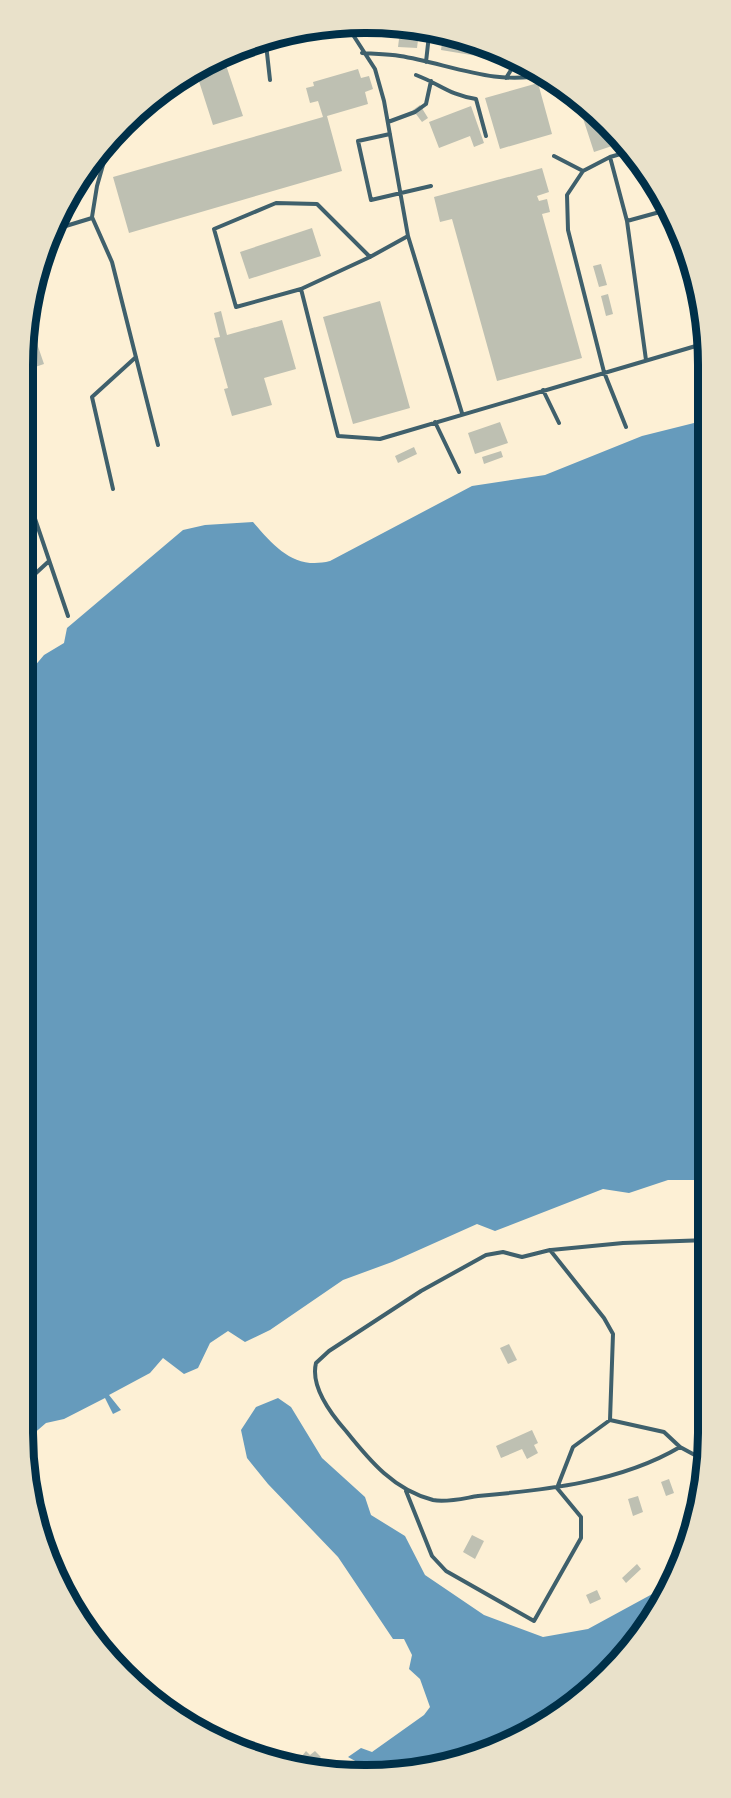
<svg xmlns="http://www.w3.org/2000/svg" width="731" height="1798" font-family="Ubuntu,sans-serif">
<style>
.water{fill:#669bbc}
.building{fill:#bec0b2}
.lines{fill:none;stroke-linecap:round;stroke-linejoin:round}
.service{stroke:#3f606c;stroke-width:4}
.rim{fill:none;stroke:#003049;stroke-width:8}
</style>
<rect width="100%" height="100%" fill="#fdf0d5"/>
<path class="water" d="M 706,420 L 708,1182 L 702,1180 L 668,1180 L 629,1193 L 603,1189 L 495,1231 L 477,1224 L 392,1262 L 343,1280 L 270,1330 L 245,1342 L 228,1331 L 210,1343 L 198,1368 L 184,1374 L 163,1358 L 150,1373 L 109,1395 L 121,1410 L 113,1414 L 105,1398 L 64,1419 L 46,1423 L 24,1442 L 23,680 L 44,655 L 64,643 L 67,628 L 183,530 L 205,525 L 253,522 C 275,547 294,570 330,561 L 472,486 L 545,475 L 642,436 Z
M 278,1398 L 291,1407 L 322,1458 L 365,1497 L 371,1515 L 405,1536 L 425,1575 L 484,1615 L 543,1637 L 588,1629 L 667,1586 L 637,1642 L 537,1729 L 433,1769 L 356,1771 L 357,1762 L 348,1757 L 361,1748 L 372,1752 L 424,1715 L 430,1707 L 420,1679 L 409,1669 L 412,1655 L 404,1639 L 393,1639 L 338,1557 L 268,1484 L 247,1458 L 241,1430 L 256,1407 Z"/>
<path class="building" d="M 443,36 L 475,41 L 490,48 L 489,58 L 441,50 Z
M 399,39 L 418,40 L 417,48 L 398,47 Z
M 223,56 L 243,116 L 213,125 L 196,72 L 213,58 Z
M 358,69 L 361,78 L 369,76 L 373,89 L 365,92 L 368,104 L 327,116 L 342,171 L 129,233 L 113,177 L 323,117 L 318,101 L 310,103 L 306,88 L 314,86 L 313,82 Z
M 538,83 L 552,134 L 500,149 L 485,98 Z
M 584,104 L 619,135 L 621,143 L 594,152 L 579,106 Z
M 420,105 L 428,118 L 422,122 L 413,110 Z
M 471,106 L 484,143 L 474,147 L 470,136 L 439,148 L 429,122 Z
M 542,168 L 549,192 L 537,196 L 539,201 L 547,199 L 550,212 L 542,214 L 582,358 L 497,381 L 452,219 L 440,222 L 434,197 Z
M 312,228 L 321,256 L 249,279 L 240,252 Z
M 601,264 L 607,285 L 599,287 L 593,266 Z
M 608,294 L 613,314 L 606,316 L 601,296 Z
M 380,301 L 410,408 L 353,424 L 323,317 Z
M 221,311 L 227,335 L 282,320 L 296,369 L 264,378 L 272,405 L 232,416 L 224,389 L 228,388 L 214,338 L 220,337 L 214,313 Z
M 31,326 L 44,364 L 23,371 L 29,327 Z
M 500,422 L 508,443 L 475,454 L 468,433 Z
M 414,447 L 417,454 L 398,463 L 395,456 Z
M 501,451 L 503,457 L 484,464 L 482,457 Z
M 509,1344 L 517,1360 L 508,1364 L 500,1348 Z
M 702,1419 L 708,1428 L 708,1436 L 703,1439 L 695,1427 Z
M 532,1430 L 538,1443 L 534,1445 L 538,1453 L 527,1459 L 522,1449 L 501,1458 L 496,1446 Z
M 669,1479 L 674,1493 L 666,1496 L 661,1482 Z
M 638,1496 L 643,1512 L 633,1516 L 628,1499 Z
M 472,1535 L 484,1541 L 475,1559 L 463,1552 Z
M 637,1564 L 641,1569 L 626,1583 L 622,1578 Z
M 597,1590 L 601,1599 L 590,1604 L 586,1595 Z
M 306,1751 L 310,1755 L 315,1751 L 321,1757 L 310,1769 L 302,1764 L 306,1761 L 302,1756 Z"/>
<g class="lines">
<path class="service" d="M 346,24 L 375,69 L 384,101 L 408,236 L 462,413
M 266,44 L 270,80
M 362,53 C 375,54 388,54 400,56 C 446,63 498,87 544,74
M 426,62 L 429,35
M 416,75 C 440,84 449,95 476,99 L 486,136
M 506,78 L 511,70 L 509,57
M 561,94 L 569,91
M 388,122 L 415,112 L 426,104 L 431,81
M 390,134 L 358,141 L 371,200 L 431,186
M 111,137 L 97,186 L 92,217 L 112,262 L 158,445
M 554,156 L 583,171
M 610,157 L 627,221 L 646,360
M 627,221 L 667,210
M 56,229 L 92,218
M 370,257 L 317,204 L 276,203 L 214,229 L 236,307 L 301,289 L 370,257 L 408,236
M 301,289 L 338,436 L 380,439 L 706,343
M 543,390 L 559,423
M 435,422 L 459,472
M 626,427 L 604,372 L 568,230 L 567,195 L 583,171 L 610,157 L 631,151
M 23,461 L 28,476 L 30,504 L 68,616
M 113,489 L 92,397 L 136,357
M 23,506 L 30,504
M 23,585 L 48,562
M 551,1250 L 623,1243 L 708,1240
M 680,1447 L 704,1460
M 557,1488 L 573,1447 L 610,1420 L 664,1432 L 680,1447 C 621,1482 546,1490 478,1496 C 465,1498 446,1503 433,1500 C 394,1490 370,1461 346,1431 C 331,1414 310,1387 316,1363 L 329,1351 L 421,1291 L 486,1255 L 503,1252 L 522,1257 L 550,1250 L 604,1318 L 613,1334 L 610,1420
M 406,1491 L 432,1556 L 446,1571 L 534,1621 L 581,1538 L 581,1517 L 557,1488"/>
</g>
<path d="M0 0H731V1798H0ZM365 33H366A332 332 0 0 1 698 365V1433A332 332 0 0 1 366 1765H365A332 332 0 0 1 33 1433V365A332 332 0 0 1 365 33Z" fill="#e9e1ca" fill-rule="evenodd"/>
<path class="rim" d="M365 33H366A332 332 0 0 1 698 365V1433A332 332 0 0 1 366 1765H365A332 332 0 0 1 33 1433V365A332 332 0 0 1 365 33Z"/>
</svg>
